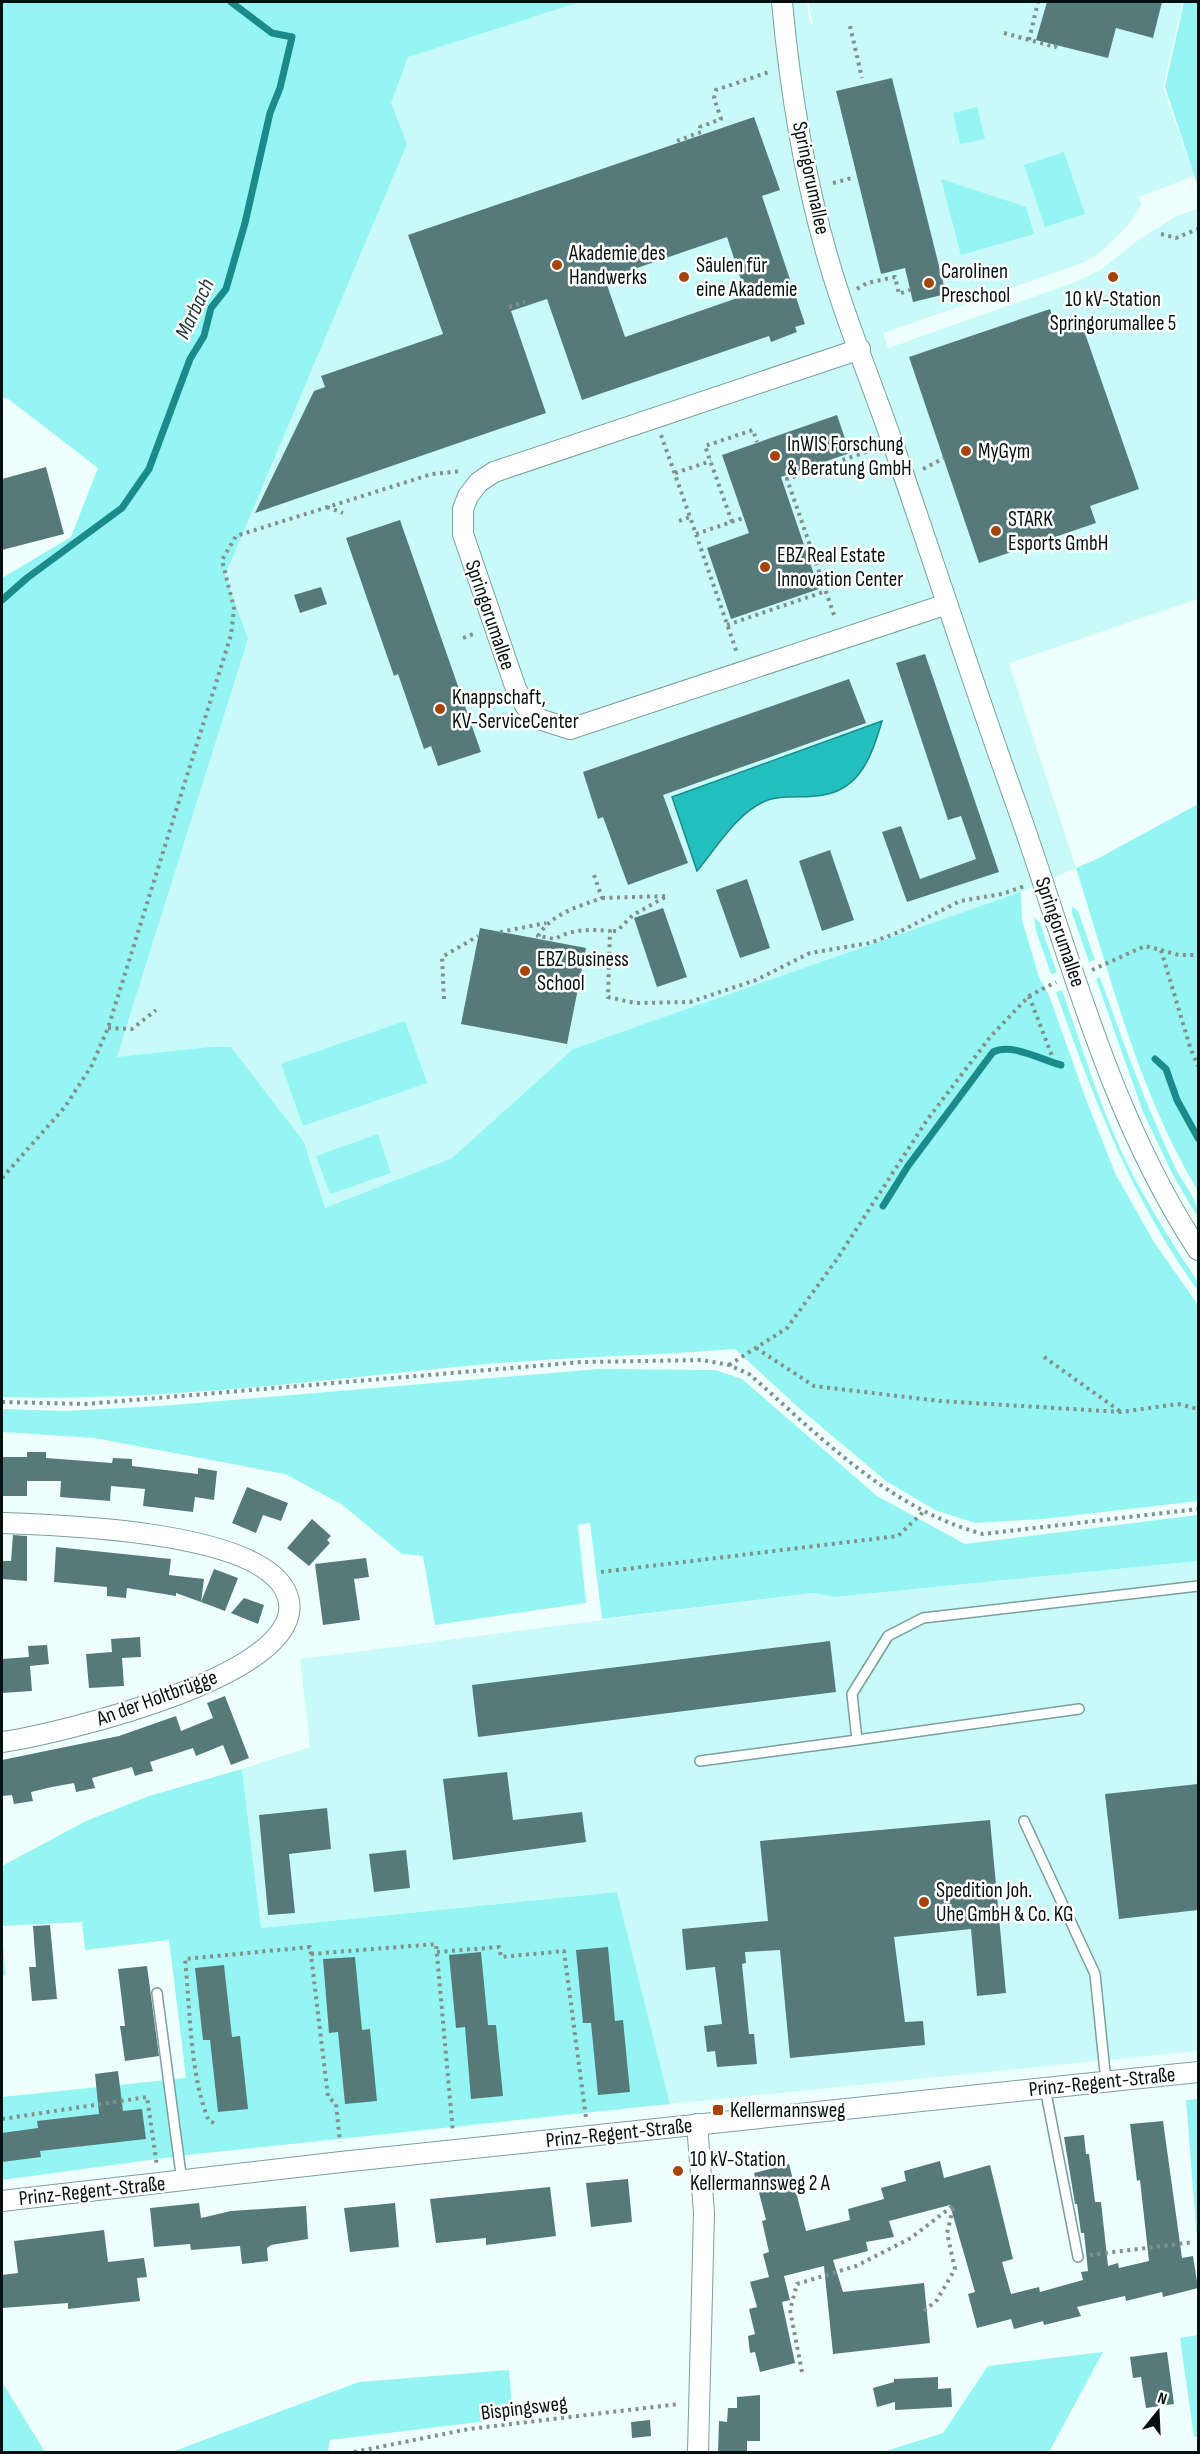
<svg xmlns="http://www.w3.org/2000/svg" width="1200" height="2454" font-family="'Sofia Sans Condensed',sans-serif">
<style>
.built{fill:#c8faf9}
.green{fill:#95f5f3}
.water{fill:#23bfbe;stroke:#1a8b8a;stroke-width:1.5}
.lines{fill:none;stroke-linecap:round;stroke-linejoin:round}
.stream{stroke:#1a8b8a;stroke-width:7}
.building{fill:#567a79;fill-rule:evenodd}
.lane-casing{stroke:#7a9f9e;stroke-width:12}
.street-casing{stroke:#7a9f9e;stroke-width:22}
.path{stroke:#82908f;stroke-width:4;stroke-dasharray:3 4.5;stroke-linecap:butt}
.lane{stroke:#fff;stroke-width:9}
.street{stroke:#fff;stroke-width:20}
.poi-dot{fill:#a64409;stroke:#fff;stroke-width:2}
.labels{text-anchor:middle;dominant-baseline:central;stroke-width:5;stroke-linejoin:round;paint-order:stroke}
.street-label{font-size:21px;fill:#041110;stroke:#fff}
.poi-label{font-size:21px;fill:#041110;stroke:#fff;text-anchor:start}
.water-label{font-size:22px;font-style:italic;fill:#213939;stroke:#fff}
</style>
<rect width="100%" height="100%" fill="#effffe"/>
<path class="built" d="M 433,2 L 807,2 L 810,25 L 813,24 L 808,2 L 1183,2 L 1163,87 L 1194,176 L 1139,197 L 1141,205 L 1128,226 L 1102,251 L 1085,262 L 884,333 L 881,326 L 888,348 L 1076,282 L 1102,269 L 1138,240 L 1178,215 L 1198,209 L 1198,599 L 1009,663 L 1076,868 L 1021,892 L 1022,894 L 573,1049 L 452,1158 L 325,1208 L 304,1142 L 117,1057 L 248,639 L 225,575 L 260,391 Z
M 1198,1561 L 1198,2051 L 670,2104 L 617,1892 L 261,1928 L 242,1769 L 310,1747 L 300,1659 L 812,1593 L 835,1597 Z"/>
<path class="green" d="M 2,2 L 580,2 L 408,57 L 391,103 L 407,144 L 225,575 L 248,639 L 117,1057 L 211,1047 L 231,1047 L 304,1142 L 325,1208 L 452,1158 L 573,1049 L 1021,892 L 1022,920 L 1039,977 L 1049,995 L 1084,1094 L 1115,1173 L 1154,1242 L 1198,1305 L 1198,1501 L 1043,1519 L 975,1523 L 935,1510 L 886,1481 L 799,1408 L 735,1349 C 649,1356 563,1357 477,1365 C 319,1380 160,1402 2,1397 L 2,578 L 71,537 L 98,468 L 7,398 L 2,399 Z
M 1184,2 L 1198,2 L 1198,187 L 1165,87 Z
M 977,107 L 985,139 L 960,144 L 953,113 Z
M 1064,152 L 1085,214 L 1045,227 L 1024,165 Z
M 941,179 L 1026,207 L 1034,234 L 961,255 Z
M 1198,804 L 1198,1191 C 1139,1093 1110,976 1076,868 L 1097,859 Z
M 1072,906 L 1078,911 L 1095,960 L 1089,962 L 1072,913 Z
M 1034,917 L 1040,923 L 1057,973 L 1051,974 L 1036,931 Z
M 1100,977 C 1123,1042 1146,1106 1176,1169 C 1184,1185 1199,1200 1198,1218 L 1173,1175 L 1143,1112 L 1096,979 Z
M 1062,990 C 1083,1050 1102,1114 1131,1171 C 1151,1210 1174,1246 1198,1282 L 1198,1291 C 1132,1199 1093,1098 1056,992 Z
M 405,1021 L 427,1083 L 303,1126 L 281,1064 Z
M 378,1134 L 391,1173 L 330,1194 L 316,1156 Z
M 599,1369 L 715,1370 L 742,1379 L 877,1496 L 965,1544 L 1198,1515 L 1198,1561 L 835,1597 L 812,1593 L 602,1619 L 590,1523 L 578,1525 L 586,1603 L 435,1625 L 423,1556 L 402,1554 L 341,1504 L 285,1474 L 94,1438 L 2,1432 L 2,1409 L 65,1411 L 161,1406 Z
M 242,1769 L 261,1928 L 617,1892 L 670,2104 L 187,2155 L 2,2180 L 2,2097 L 186,2078 L 169,1940 L 85,1950 L 82,1922 L 2,1926 L 5,1975 L 2,1976 L 2,1866 L 86,1821 L 149,1796 Z
M 1198,2099 L 1198,2251 L 1186,2100 Z
M 1198,2335 L 1198,2436 L 1194,2437 L 1180,2338 Z
M 1103,2352 L 1049,2452 L 883,2452 L 943,2433 L 988,2366 Z
M 509,2370 L 513,2418 L 330,2440 L 328,2452 L 172,2452 L 359,2382 Z
M 2,2382 L 45,2452 L 2,2452 Z"/>
<path class="water" d="M 882,721 C 873,753 861,789 823,795 C 805,799 786,794 768,800 C 738,811 717,847 697,871 L 672,797 Z"/>
<g class="lines">
<path class="stream" d="M 2,600 L 27,578 L 122,508 L 149,469 L 190,359 L 204,336 L 211,308 L 226,289 L 245,223 L 270,113 L 280,88 L 292,37 L 272,33 L 231,2
M 1155,1059 L 1166,1069 L 1177,1100 L 1198,1138
M 883,1206 L 908,1166 L 993,1052 C 1012,1043 1039,1059 1061,1065"/>
</g>
<path class="building" d="M 1047,2 L 1162,2 L 1153,38 L 1116,28 L 1108,58 L 1036,40 Z
M 892,78 L 946,294 L 913,302 L 905,268 L 881,274 L 836,91 Z
M 754,117 L 780,190 L 762,196 L 805,324 L 795,327 L 797,332 L 771,342 L 769,336 L 582,400 L 547,299 L 511,311 L 546,413 L 255,513 L 314,391 L 325,387 L 321,376 L 443,334 L 408,235 ZM 727,237 L 746,295 L 625,337 L 605,279 Z
M 1050,309 L 1056,327 L 1080,319 L 1139,489 L 1090,506 L 1096,523 L 979,563 L 909,357 Z
M 837,415 L 850,453 L 781,477 L 819,589 L 731,619 L 707,548 L 749,533 L 722,455 Z
M 46,467 L 64,534 L 2,550 L 2,479 Z
M 400,520 L 481,752 L 438,766 L 431,746 L 424,749 L 398,674 L 394,676 L 346,538 Z
M 321,587 L 327,604 L 300,613 L 294,595 Z
M 925,654 L 999,872 L 907,902 L 882,832 L 901,826 L 920,879 L 976,859 L 961,816 L 948,820 L 896,663 Z
M 849,679 L 866,723 L 663,795 L 688,863 L 628,885 L 603,817 L 598,819 L 583,772 Z
M 830,850 L 854,920 L 822,931 L 799,861 Z
M 747,879 L 770,948 L 740,958 L 716,890 Z
M 663,908 L 687,977 L 657,987 L 634,918 Z
M 480,928 L 586,948 L 567,1044 L 461,1024 Z
M 27,1452 L 46,1452 L 46,1458 L 112,1463 L 113,1458 L 132,1459 L 132,1466 L 198,1474 L 198,1468 L 217,1471 L 214,1500 L 195,1497 L 193,1512 L 143,1506 L 145,1489 L 111,1486 L 110,1501 L 60,1497 L 61,1481 L 27,1481 L 27,1496 L 2,1496 L 2,1457 L 27,1457 Z
M 247,1487 L 288,1503 L 281,1521 L 263,1515 L 256,1533 L 232,1523 Z
M 312,1519 L 331,1536 L 327,1540 L 330,1543 L 309,1566 L 287,1548 Z
M 13,1535 L 27,1536 L 27,1581 L 2,1579 L 2,1561 L 11,1561 Z
M 56,1547 L 171,1559 L 169,1575 L 204,1579 L 201,1602 L 176,1593 L 176,1596 L 127,1588 L 126,1598 L 107,1596 L 107,1587 L 54,1582 Z
M 366,1558 L 369,1577 L 354,1579 L 360,1620 L 323,1625 L 315,1564 Z
M 214,1569 L 238,1578 L 225,1611 L 201,1602 Z
M 244,1598 L 264,1605 L 258,1624 L 231,1613 Z
M 140,1637 L 141,1657 L 122,1658 L 124,1686 L 89,1688 L 86,1654 L 112,1652 L 111,1639 Z
M 830,1641 L 836,1692 L 478,1737 L 472,1685 Z
M 47,1645 L 49,1664 L 30,1666 L 32,1691 L 2,1693 L 2,1659 L 29,1657 L 28,1646 Z
M 225,1696 L 249,1758 L 231,1765 L 223,1745 L 196,1756 L 193,1748 L 150,1762 L 153,1771 L 144,1773 L 135,1776 L 132,1767 L 92,1778 L 95,1788 L 76,1792 L 74,1783 L 52,1787 L 31,1792 L 33,1801 L 14,1804 L 12,1795 L 2,1796 L 2,1760 L 119,1736 L 176,1716 L 181,1731 L 213,1718 L 207,1703 Z
M 507,1772 L 513,1820 L 582,1812 L 586,1842 L 453,1860 L 443,1779 Z
M 1198,1784 L 1198,1910 L 1119,1919 L 1105,1794 Z
M 327,1808 L 331,1849 L 289,1854 L 295,1913 L 268,1915 L 259,1815 Z
M 990,1820 L 1006,1993 L 977,1996 L 971,1929 L 894,1937 L 905,2022 L 923,2021 L 925,2045 L 790,2058 L 780,1950 L 745,1952 L 746,1963 L 742,1964 L 749,2034 L 754,2034 L 757,2064 L 717,2067 L 715,2051 L 707,2052 L 704,2026 L 722,2024 L 715,1967 L 686,1970 L 682,1929 L 768,1921 L 760,1841 Z
M 406,1850 L 410,1888 L 374,1892 L 369,1854 Z
M 50,1925 L 57,1999 L 32,2001 L 29,1967 L 36,1967 L 33,1926 Z
M 608,1947 L 615,2021 L 623,2020 L 630,2092 L 598,2095 L 591,2023 L 583,2023 L 576,1950 Z
M 481,1952 L 488,2025 L 496,2025 L 503,2096 L 471,2099 L 465,2027 L 456,2028 L 449,1955 Z
M 355,1957 L 362,2030 L 370,2029 L 377,2101 L 345,2104 L 338,2032 L 329,2033 L 323,1959 Z
M 224,1965 L 232,2037 L 240,2036 L 248,2109 L 218,2112 L 210,2040 L 203,2040 L 195,1968 Z
M 147,1966 L 159,2056 L 125,2061 L 120,2026 L 125,2026 L 118,1969 Z
M 118,2071 L 123,2111 L 142,2109 L 146,2139 L 40,2151 L 41,2157 L 2,2162 L 2,2133 L 38,2128 L 37,2121 L 99,2114 L 95,2074 Z
M 1163,2121 L 1182,2258 L 1193,2256 L 1198,2288 L 1163,2297 L 1162,2292 L 1126,2301 L 1125,2296 L 1077,2307 L 1081,2316 L 1044,2325 L 1043,2321 L 1014,2329 L 1011,2319 L 977,2328 L 968,2294 L 975,2292 L 950,2205 L 889,2221 L 894,2237 L 866,2242 L 868,2251 L 833,2260 L 843,2292 L 924,2283 L 930,2343 L 833,2354 L 824,2266 L 784,2276 L 790,2300 L 782,2302 L 795,2363 L 760,2372 L 755,2352 L 750,2353 L 748,2336 L 755,2334 L 749,2309 L 757,2307 L 750,2282 L 769,2277 L 763,2254 L 769,2252 L 762,2221 L 766,2220 L 754,2173 L 789,2164 L 806,2231 L 850,2220 L 848,2209 L 884,2199 L 881,2188 L 906,2181 L 904,2171 L 940,2161 L 944,2178 L 990,2165 L 1013,2259 L 1002,2262 L 1011,2294 L 1039,2287 L 1040,2292 L 1083,2280 L 1081,2272 L 1088,2271 L 1084,2233 L 1081,2233 L 1077,2204 L 1075,2204 L 1064,2137 L 1084,2135 L 1086,2154 L 1089,2154 L 1095,2202 L 1101,2202 L 1108,2266 L 1118,2263 L 1119,2268 L 1149,2261 L 1140,2180 L 1137,2181 L 1130,2124 Z
M 628,2179 L 632,2222 L 591,2227 L 586,2183 Z
M 550,2187 L 556,2236 L 486,2245 L 486,2238 L 436,2243 L 430,2199 Z
M 199,2203 L 201,2218 L 231,2211 L 306,2206 L 308,2239 L 271,2245 L 267,2248 L 268,2261 L 242,2264 L 240,2246 L 191,2250 L 190,2244 L 154,2247 L 150,2208 Z
M 395,2203 L 399,2247 L 350,2252 L 344,2208 Z
M 104,2230 L 108,2262 L 144,2258 L 147,2277 L 137,2278 L 140,2301 L 68,2309 L 68,2303 L 2,2308 L 2,2275 L 18,2273 L 14,2241 Z
M 1167,2352 L 1174,2404 L 1146,2408 L 1141,2377 L 1133,2378 L 1130,2357 Z
M 938,2377 L 938,2389 L 951,2388 L 952,2407 L 895,2410 L 895,2402 L 877,2407 L 873,2388 L 894,2382 L 894,2379 Z
M 760,2395 L 760,2441 L 747,2441 L 747,2452 L 718,2452 L 719,2421 L 727,2422 L 728,2408 L 737,2408 L 737,2397 Z
M 650,2420 L 651,2436 L 632,2438 L 631,2422 Z"/>
<g class="lines">
<g class="lane-casing">
<path id="lane" d="M 1079,1709 L 857,1740 L 852,1694 L 888,1636 L 923,1618 L 1198,1586
M 700,1761 L 857,1740
M 1024,1821 L 1095,1974 L 1106,2082
M 157,1993 L 182,2182
M 1045,2088 L 1078,2257"/>
</g>
<g class="street-casing">
<path id="street" d="M 782,2 C 791,100 808,201 839,294 C 859,355 884,415 904,476 C 942,587 978,698 1018,809 C 1071,959 1110,1116 1198,1250
M 860,349 L 494,472 L 479,482 L 468,496 L 463,509 L 463,534 L 516,689 L 526,707 L 539,719 L 570,729 L 947,604
M 2,1523 C 63,1525 254,1531 285,1590 C 328,1672 52,1735 2,1742
M 697,2124 L 704,2213 L 698,2452
M 2,2201 L 341,2162 L 1198,2072"/>
</g>
<path class="path" d="M 850,26 L 862,78
M 1004,33 L 1055,47 L 1056,45
M 1029,40 L 1038,2
M 677,141 L 701,132 L 700,127 L 721,119 L 714,98 L 716,90 L 769,72
M 833,183 L 852,178
M 1161,234 L 1176,238 L 1198,229
M 857,289 L 867,283 L 895,277 L 899,294 L 910,290
M 509,307 L 525,302
M 661,435 L 690,517
M 923,469 L 944,458
M 675,473 L 711,461
M 327,507 L 343,513
M 679,521 L 690,517 L 737,653
M 732,522 L 705,446 L 753,430 L 757,442
M 696,534 L 743,518
M 834,615 L 787,479 L 872,450
M 727,625 L 826,591
M 463,638 L 476,633
M 594,875 L 602,898 C 578,907 552,913 538,936 L 555,939 C 572,929 590,929 610,931 L 608,997 L 635,1003 L 690,1002 L 756,980 L 810,953 L 870,943 L 899,932 L 960,901 L 1002,894 L 1025,886
M 602,898 L 667,896 L 633,915 L 617,931 L 610,931
M 500,932 L 546,923
M 1161,950 L 1179,955 L 1198,955
M 1092,970 L 1145,946 L 1161,950 L 1190,1047 L 1198,1066
M 1029,996 L 1052,1056
M 444,999 L 442,957 L 478,936
M 108,1028 L 132,1029 L 156,1010
M 2,1178 L 65,1107 L 92,1065 L 108,1028 L 231,635 L 234,608 L 222,560 L 236,536 L 432,474 L 462,471
M 756,1348 L 814,1386 L 940,1401 L 1121,1412 L 1178,1404 L 1198,1409
M 1044,1357 L 1121,1412
M 729,1365 L 787,1328 L 837,1259 L 927,1120 L 991,1036 L 1029,996 L 1056,982
M 2,1402 L 86,1404 L 582,1362 L 702,1360 L 729,1365 L 749,1374 C 820,1436 889,1509 983,1534 L 1198,1509
M 601,1572 L 898,1536 L 923,1512
M 437,1952 L 499,1947 L 501,1957 L 564,1951 L 586,2118
M 311,1954 L 436,1944 L 453,2133
M 2,2119 L 147,2097 L 157,2166
M 214,2123 L 209,2121 C 190,2078 190,2007 185,1959 L 310,1947 L 328,2097 L 336,2104 L 340,2142
M 1090,2255 L 1194,2242
M 924,2311 L 937,2300 L 955,2269 L 947,2233 L 954,2205
M 802,2372 L 790,2310 L 797,2284 L 856,2266 L 911,2238 L 955,2204
M 354,2452 L 469,2429 L 679,2404"/>
<use href="#lane" class="lane"/>
<use href="#street" class="street"/>
</g>
<g class="poi-dot">
<circle cx="557" cy="265" r="6"/>
<circle cx="684" cy="277" r="6"/>
<circle cx="1113" cy="277" r="6"/>
<circle cx="929" cy="283" r="6"/>
<circle cx="966" cy="451" r="6"/>
<circle cx="775" cy="456" r="6"/>
<circle cx="996" cy="531" r="6"/>
<circle cx="765" cy="567" r="6"/>
<circle cx="440" cy="709" r="6"/>
<circle cx="525" cy="971" r="6"/>
<circle cx="924" cy="1902" r="6"/>
<rect x="712" y="2104" width="12" height="12" rx="3"/>
<circle cx="678" cy="2171" r="6"/>
</g>
<g class="labels">
<g class="street-label">
<text transform="translate(811 178) rotate(78)">Springorumallee</text>
<text transform="translate(490 615) rotate(71)">Springorumallee</text>
<text transform="translate(1060 932) rotate(71)">Springorumallee</text>
<text transform="translate(157 1698) rotate(-20)">An der Holtbrügge</text>
<text transform="translate(1102 2082) rotate(-6)">Prinz-Regent-Straße</text>
<text transform="translate(619 2133) rotate(-6)">Prinz-Regent-Straße</text>
<text transform="translate(92 2191) rotate(-6)">Prinz-Regent-Straße</text>
<text transform="translate(524 2408) rotate(-7)">Bispingsweg</text>
</g>
<g class="poi-label">
<text x="569" y="253">Akademie des<tspan x="569" dy="24">Handwerks</tspan></text>
<text x="696" y="265">Säulen für<tspan x="696" dy="24">eine Akademie</tspan></text>
<text x="941" y="271">Carolinen<tspan x="941" dy="24">Preschool</tspan></text>
<text x="1113" y="299" text-anchor="middle">10 kV-Station<tspan x="1113" dy="24">Springorumallee 5</tspan></text>
<text x="787" y="444">InWIS Forschung<tspan x="787" dy="24">&amp; Beratung GmbH</tspan></text>
<text x="978" y="451">MyGym</text>
<text x="1008" y="519">STARK<tspan x="1008" dy="24">Esports GmbH</tspan></text>
<text x="777" y="555">EBZ Real Estate<tspan x="777" dy="24">Innovation Center</tspan></text>
<text x="452" y="697">Knappschaft,<tspan x="452" dy="24">KV-ServiceCenter</tspan></text>
<text x="537" y="959">EBZ Business<tspan x="537" dy="24">School</tspan></text>
<text x="936" y="1890">Spedition Joh.<tspan x="936" dy="24">Uhe GmbH &amp; Co. KG</tspan></text>
<text x="730" y="2110">Kellermannsweg</text>
<text x="690" y="2159">10 kV-Station<tspan x="690" dy="24">Kellermannsweg 2 A</tspan></text>
</g>
<g class="water-label">
<text transform="translate(195 309) rotate(-65)">Marbach</text>
</g>
</g>
<rect width="1200" height="2454" fill="none" stroke="#041110" stroke-width="6"/>
<g transform="translate(1158 2412) rotate(18)" stroke="#ffffff" stroke-width="4.5" paint-order="stroke">
<path d="M0-4.5L10 22L0 15L-10 22Z" fill="#041110"/>
<text y="-9" font-size="16" font-weight="bold" text-anchor="middle" fill="#041110">N</text>
</g>
</svg>
